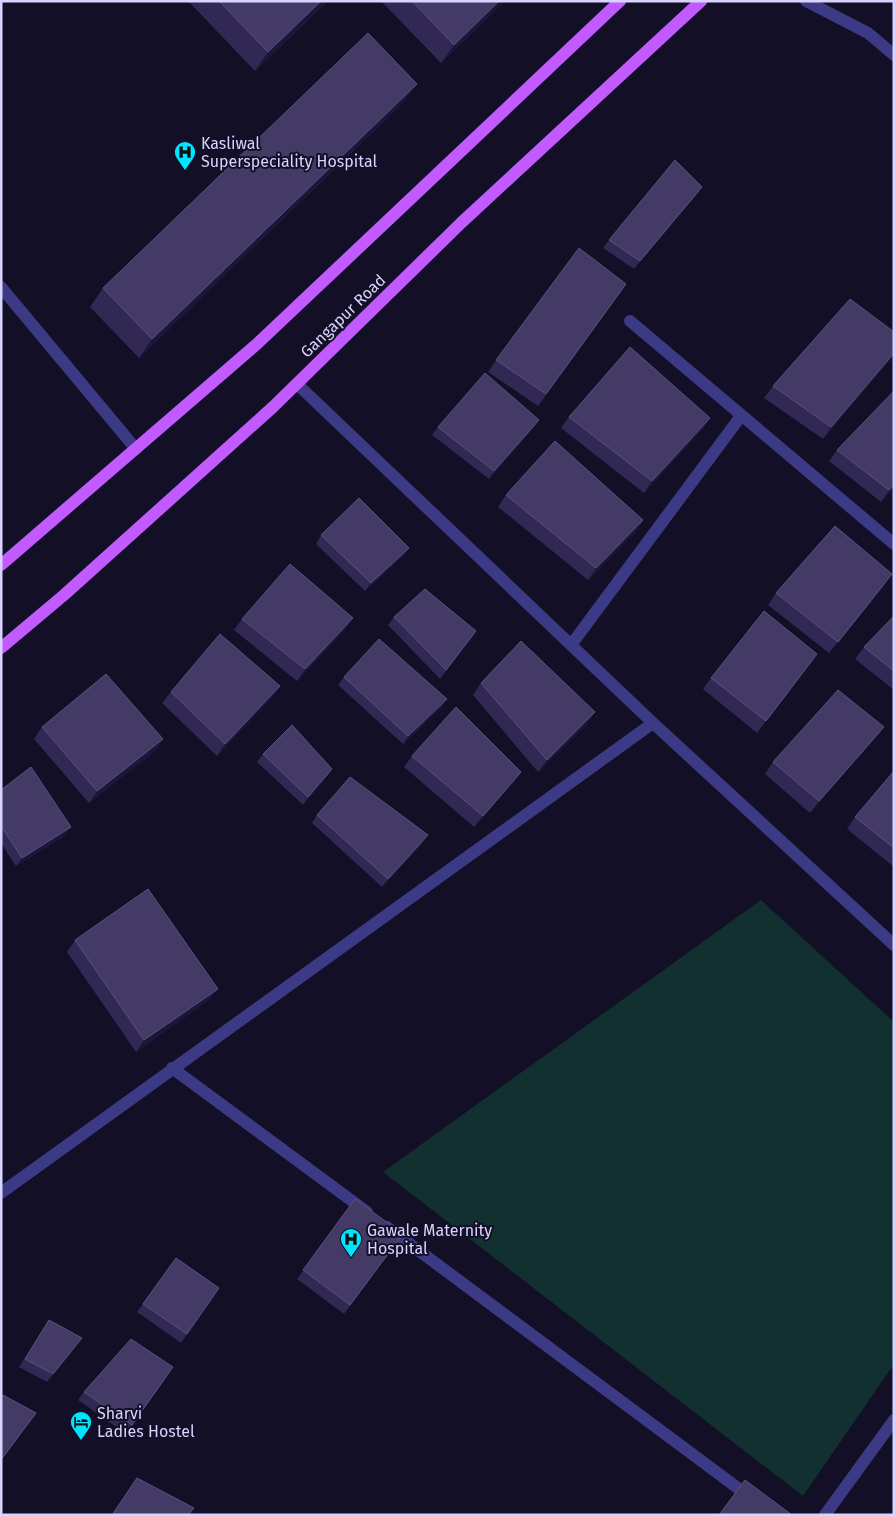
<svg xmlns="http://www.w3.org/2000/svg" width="895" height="1516" font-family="'Fira Sans',sans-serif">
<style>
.green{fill:#12302f}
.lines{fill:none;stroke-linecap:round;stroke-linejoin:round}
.minor{stroke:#3d3a85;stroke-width:12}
.major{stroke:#c25bff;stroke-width:12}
.wall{fill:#312854}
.shaded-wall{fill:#1d163a}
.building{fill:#433a66;stroke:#5a527e}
.labels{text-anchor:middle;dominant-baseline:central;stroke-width:4;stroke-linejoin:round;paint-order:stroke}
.poi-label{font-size:16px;fill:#d9d4ff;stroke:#130f26;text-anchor:start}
.street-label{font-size:16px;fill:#d9d4ff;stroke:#130f26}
</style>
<rect width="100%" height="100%" fill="#130f26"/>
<path class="green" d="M 761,900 L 894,1022 L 894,1364 L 803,1496 L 383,1172 Z"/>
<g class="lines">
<path class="minor" d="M 806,1 L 868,33 L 894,55
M 1,287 L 136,449
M 630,321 L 894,544
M 297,384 L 653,723 L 894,945
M 571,645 L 741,416
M 172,1068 L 367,1212
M 1,1193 L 653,723
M 387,1227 L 774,1515
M 825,1515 L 894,1420"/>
<path class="major" d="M 1,565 L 258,343 L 620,1
M 1,648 L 64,595 L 273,407 L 461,223 L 701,1"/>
</g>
<path class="wall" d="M 188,1 L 328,1 L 255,71 Z
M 381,1 L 505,1 L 441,63 Z
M 404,102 L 139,358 L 90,307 L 103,288 Z
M 696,195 L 634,269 L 603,248 L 609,240 Z
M 626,284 L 538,406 L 488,372 L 496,360 Z
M 894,355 L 823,439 L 764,398 L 773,386 Z
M 569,417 L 710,418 L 702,430 L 644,493 L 561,428 Z
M 539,420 L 533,428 L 489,479 L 432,435 L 438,427 Z
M 837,450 L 894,488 L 881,502 L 829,461 Z
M 506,495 L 643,520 L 635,532 L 588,580 L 498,507 Z
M 321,535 L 409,548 L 403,556 L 365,591 L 316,544 Z
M 884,586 L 829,653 L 768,605 L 776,593 Z
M 894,616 L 894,690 L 855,659 L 864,647 Z
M 394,617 L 476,631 L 440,679 L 388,625 Z
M 242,619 L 345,630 L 297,681 L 234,630 Z
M 817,654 L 757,733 L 703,689 L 711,678 Z
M 344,677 L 442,707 L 403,744 L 338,685 Z
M 481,683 L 587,724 L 538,772 L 473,695 Z
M 280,686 L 271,698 L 217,756 L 162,703 L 171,692 Z
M 42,727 L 163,739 L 155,751 L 89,803 L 34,739 Z
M 875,738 L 810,813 L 765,774 L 773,762 Z
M 263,754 L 332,769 L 326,777 L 303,805 L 257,762 Z
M 412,756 L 521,772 L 513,783 L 474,827 L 404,767 Z
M 894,771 L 894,867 L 847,829 L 855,817 Z
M 1,790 L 65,836 L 16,866 L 1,843 Z
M 317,815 L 422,844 L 382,887 L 312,823 Z
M 75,940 L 209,1000 L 136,1052 L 67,952 Z
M 355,1199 L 403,1234 L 344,1314 L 297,1279 Z
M 176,1258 L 219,1288 L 181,1343 L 137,1312 Z
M 49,1320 L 82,1338 L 47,1382 L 19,1367 Z
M 173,1367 L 126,1434 L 78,1400 L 84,1392 Z"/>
<path class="shaded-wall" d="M 321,1 L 328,1 L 255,71 L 268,52 Z
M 499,1 L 505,1 L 441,63 L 454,45 Z
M 417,84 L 404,102 L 139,358 L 152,339 Z
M 702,187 L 696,195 L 634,269 L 640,261 Z
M 894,353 L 894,355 L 823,439 L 831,427 Z
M 710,418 L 702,430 L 644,493 L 652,481 Z
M 539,420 L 533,428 L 489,479 L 494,471 Z
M 894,485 L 894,488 L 881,502 L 889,490 Z
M 643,520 L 635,532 L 588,580 L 596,568 Z
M 409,548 L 403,556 L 365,591 L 371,583 Z
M 892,574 L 884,586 L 829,653 L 838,642 Z
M 353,618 L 345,630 L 297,681 L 305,669 Z
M 817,654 L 809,665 L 757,733 L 766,721 Z
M 280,686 L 271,698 L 217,756 L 225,744 Z
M 447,699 L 442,707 L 403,744 L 408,736 Z
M 595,712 L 587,724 L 538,772 L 547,760 Z
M 884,727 L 875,738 L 810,813 L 819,801 Z
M 163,739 L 155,751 L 89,803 L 97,791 Z
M 332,769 L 326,777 L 303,805 L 308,797 Z
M 521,772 L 513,783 L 474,827 L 483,816 Z
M 71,827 L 65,836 L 16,866 L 22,858 Z
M 428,835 L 422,844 L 382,887 L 388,879 Z
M 218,989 L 209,1000 L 136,1052 L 144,1040 Z
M 82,1338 L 76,1346 L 47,1382 L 53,1374 Z"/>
<path class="building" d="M 219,1 L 321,1 L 268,52 Z
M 412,1 L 499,1 L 454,45 Z
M 368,33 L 417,84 L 152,339 L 103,288 Z
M 675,160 L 702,187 L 640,261 L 609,240 Z
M 579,248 L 626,284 L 546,394 L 496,360 Z
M 850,299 L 894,332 L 894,353 L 831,427 L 773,386 Z
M 630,347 L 710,418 L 652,481 L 569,417 Z
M 485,373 L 539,420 L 494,471 L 438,427 Z
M 894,391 L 894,485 L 889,490 L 837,450 Z
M 555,441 L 643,520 L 596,568 L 506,495 Z
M 359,498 L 409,548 L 371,583 L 321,535 Z
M 835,526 L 892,574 L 838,642 L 776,593 Z
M 290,564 L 353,618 L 305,669 L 242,619 Z
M 425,589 L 476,631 L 446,670 L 394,617 Z
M 764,611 L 817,654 L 766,721 L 711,678 Z
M 894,616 L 894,671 L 864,647 Z
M 220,634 L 280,686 L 225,744 L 171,692 Z
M 379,639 L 447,699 L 408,736 L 344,677 Z
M 521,641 L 595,712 L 547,760 L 481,683 Z
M 106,674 L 163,739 L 97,791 L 42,727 Z
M 838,690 L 884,727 L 819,801 L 773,762 Z
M 456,707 L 521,772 L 483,816 L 412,756 Z
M 292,725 L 332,769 L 308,797 L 263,754 Z
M 31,767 L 71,827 L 22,858 L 1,826 L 1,790 Z
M 894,771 L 894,848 L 855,817 Z
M 350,777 L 428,835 L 388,879 L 317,815 Z
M 148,889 L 218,989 L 144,1040 L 75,940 Z
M 355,1199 L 403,1234 L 350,1305 L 303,1270 Z
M 176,1258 L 219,1288 L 187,1334 L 143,1304 Z
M 49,1320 L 82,1338 L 53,1374 L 25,1359 Z
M 131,1339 L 173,1367 L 132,1425 L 84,1392 Z
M 3,1395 L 36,1413 L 1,1460 L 1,1397 Z
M 137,1478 L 194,1508 L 188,1515 L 112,1515 Z
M 745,1480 L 792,1515 L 719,1515 Z"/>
<defs>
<g id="hospital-pin" transform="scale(1.125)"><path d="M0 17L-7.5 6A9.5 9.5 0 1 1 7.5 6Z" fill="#00e5ff" stroke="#130f26"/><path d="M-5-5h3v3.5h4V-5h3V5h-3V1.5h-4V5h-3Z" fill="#111"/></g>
<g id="hotel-pin" transform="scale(1.125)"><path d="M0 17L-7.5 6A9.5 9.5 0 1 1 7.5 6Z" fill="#00e5ff" stroke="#130f26"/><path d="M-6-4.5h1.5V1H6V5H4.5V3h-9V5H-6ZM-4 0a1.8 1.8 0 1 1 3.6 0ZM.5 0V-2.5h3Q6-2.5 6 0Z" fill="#111"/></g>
</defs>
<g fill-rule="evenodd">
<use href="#hospital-pin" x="185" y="152"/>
<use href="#hospital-pin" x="351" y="1239"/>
<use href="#hotel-pin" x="81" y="1422"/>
</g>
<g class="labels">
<g class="poi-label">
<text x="201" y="143">Kasliwal<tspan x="201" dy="18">Superspeciality Hospital</tspan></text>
<text x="367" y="1230">Gawale Maternity<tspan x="367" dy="18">Hospital</tspan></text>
<text x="97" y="1413">Sharvi<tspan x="97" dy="18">Ladies Hostel</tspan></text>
</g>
<g class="street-label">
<text transform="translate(343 316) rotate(-44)">Gangapur Road</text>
</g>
</g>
<rect width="895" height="1516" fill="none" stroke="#d9d4ff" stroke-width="5"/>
</svg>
